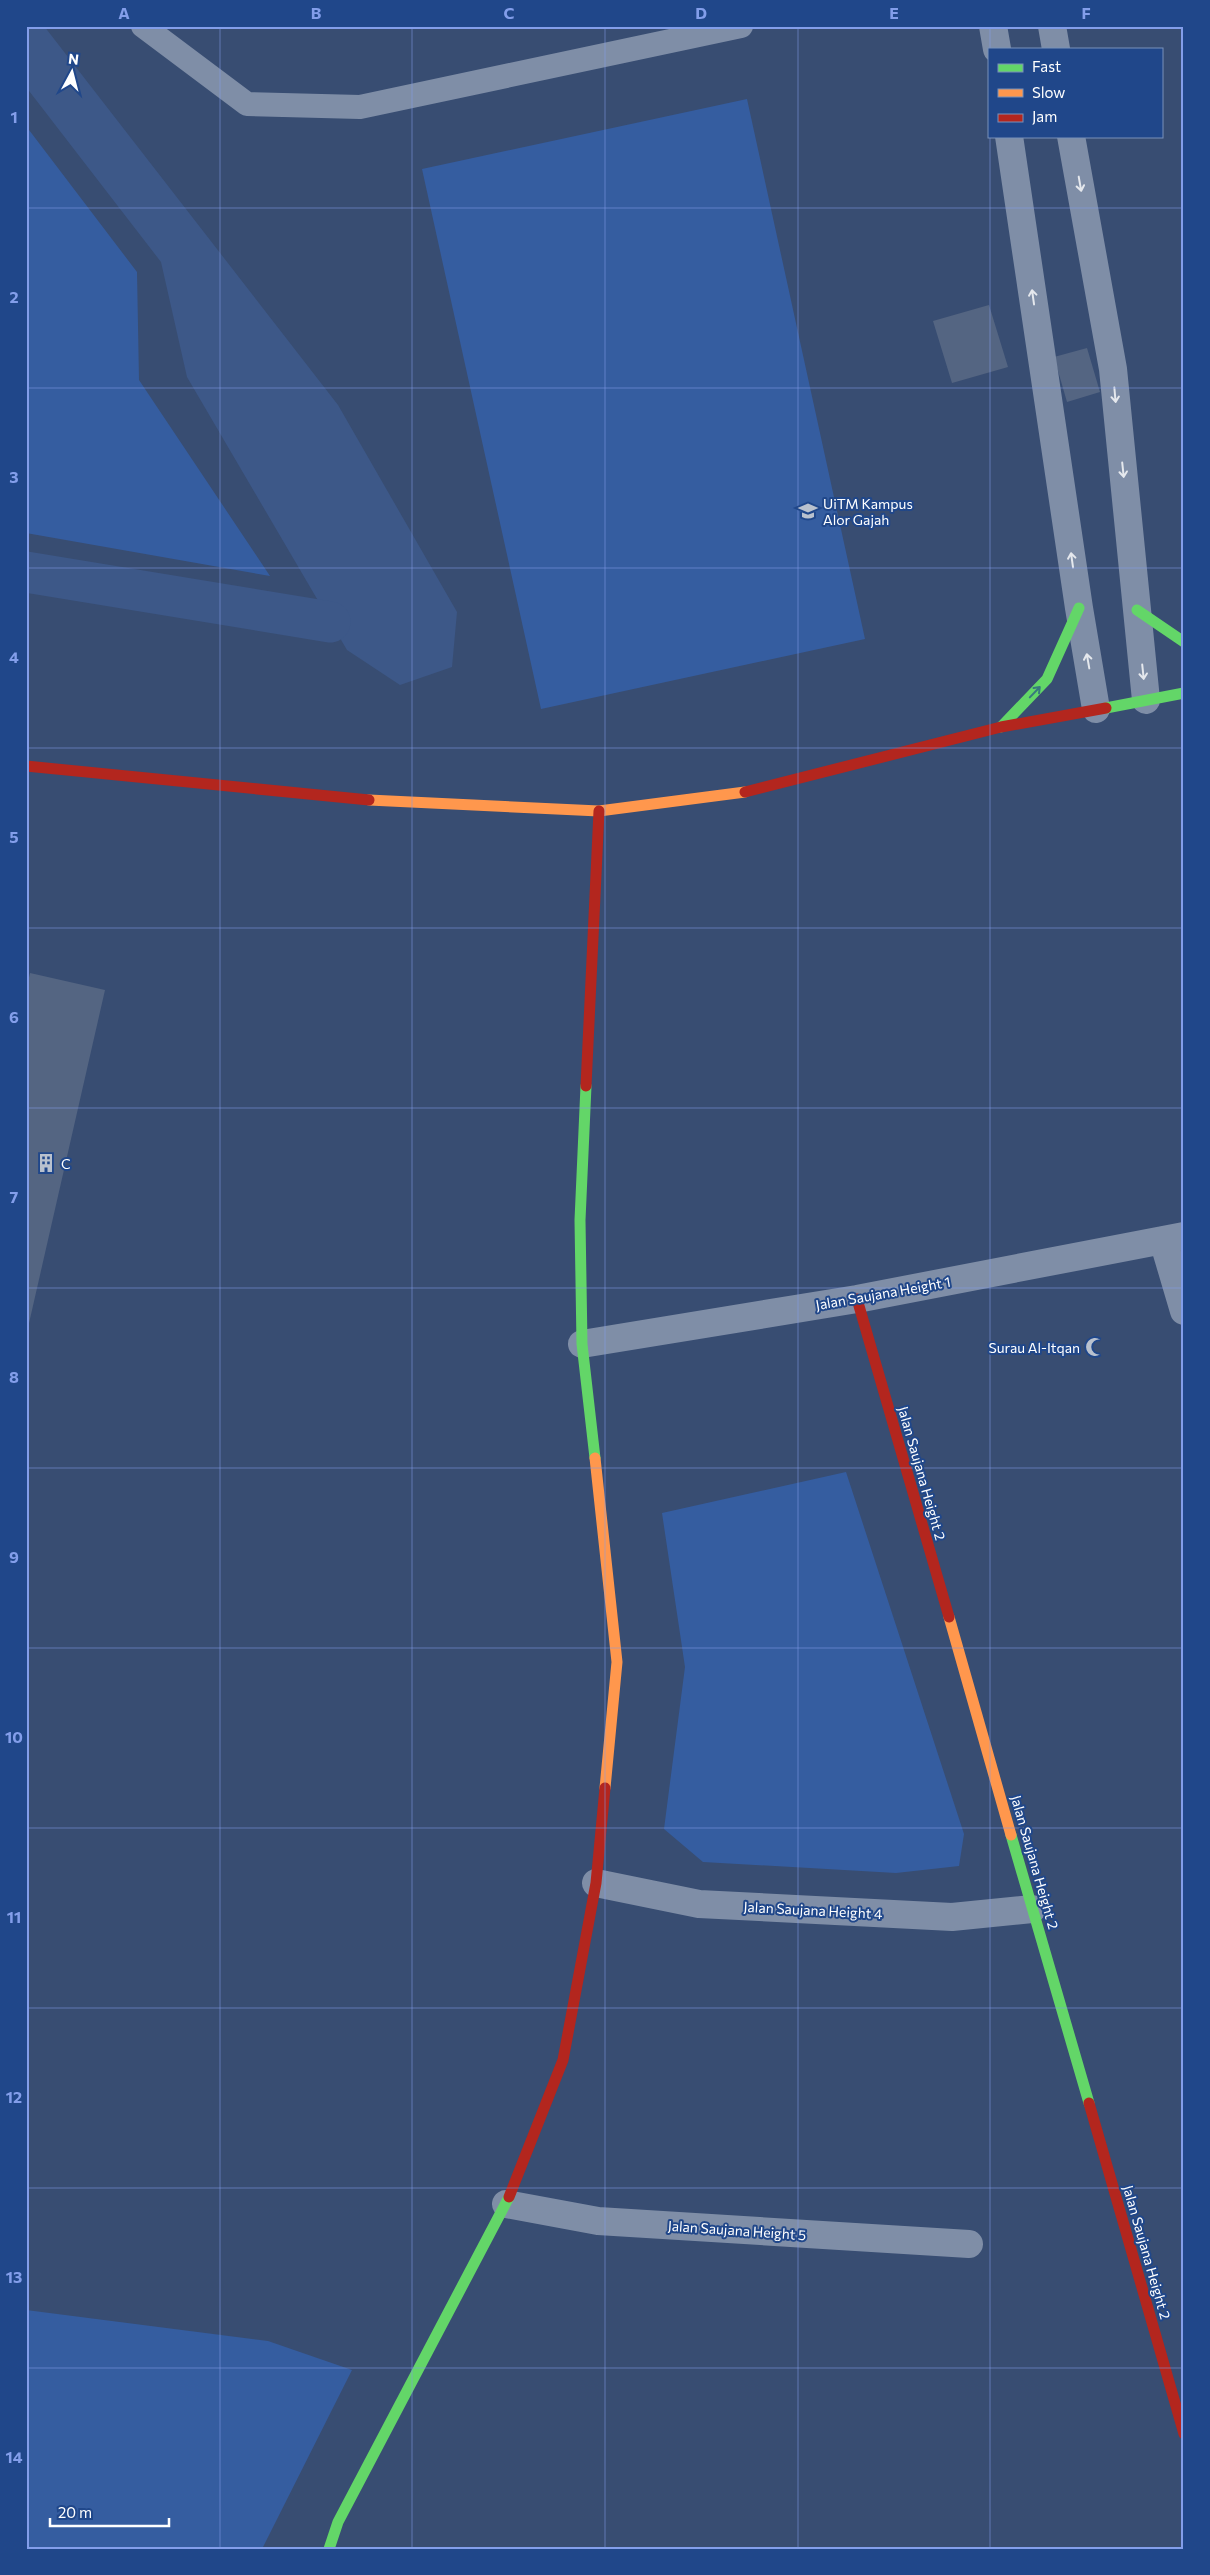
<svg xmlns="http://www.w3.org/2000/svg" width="1210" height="2575" font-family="Commissioner,sans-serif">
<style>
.green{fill:#355da0}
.water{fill:#3d5888}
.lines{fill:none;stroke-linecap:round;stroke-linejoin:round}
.canal{stroke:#3d5888;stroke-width:41}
.building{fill:#546582}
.lane{stroke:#7f8ea7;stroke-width:24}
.street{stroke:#7f8ea7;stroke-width:28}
.fast{stroke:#63d668;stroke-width:11}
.slow{stroke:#ff974d;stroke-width:11}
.jam{stroke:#b3261e;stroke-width:11}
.oneway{stroke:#e5e8ed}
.oneway2{stroke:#37797e}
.grid{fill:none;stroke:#839eea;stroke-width:1;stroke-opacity:0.55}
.labels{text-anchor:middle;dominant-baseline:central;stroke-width:4;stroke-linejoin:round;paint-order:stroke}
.poi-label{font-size:14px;fill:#fff;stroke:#20478a;text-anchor:start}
.street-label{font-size:14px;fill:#fff;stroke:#20478a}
.neatline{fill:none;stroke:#839eea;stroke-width:2}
.grid-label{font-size:16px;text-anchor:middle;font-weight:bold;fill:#839eea}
</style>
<rect width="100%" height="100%" fill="#384d72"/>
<path class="green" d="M 747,99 L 865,639 L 541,709 L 422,169 Z
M 26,126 L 137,272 L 139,380 L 270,576 L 26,533 Z
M 846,1472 L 964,1834 L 959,1866 L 896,1873 L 703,1862 L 664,1829 L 685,1667 L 662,1513 Z
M 26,2310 L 268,2341 L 352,2370 L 262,2549 L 26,2549 Z"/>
<path class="water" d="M 26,26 L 44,26 L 338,405 L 457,612 L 452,667 L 400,685 L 347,650 L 187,377 L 161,262 L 26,87 Z"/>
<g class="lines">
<path class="canal" d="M 26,572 L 330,622"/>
</g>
<path class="building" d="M 989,305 L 1008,367 L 952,383 L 933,321 Z
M 1087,348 L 1100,392 L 1067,402 L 1054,357 Z
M 30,973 L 105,990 L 27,1332 L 26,991 Z"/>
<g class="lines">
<path class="lane" d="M 143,26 L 247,104 L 360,107 L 741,26"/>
<path class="street" d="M 993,26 L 997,49
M 1052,26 L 1056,49
M 1009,136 L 1079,608 L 1096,709
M 1071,136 L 1113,369 L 1146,700
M 1163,1240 L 1184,1311
M 582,1344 L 857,1299 L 1184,1236
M 596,1883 L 699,1904 L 952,1917 L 1032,1909
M 506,2204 L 598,2221 L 969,2244"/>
<path class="fast" d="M 1137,610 L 1184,642
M 1106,708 L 1184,693
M 1001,727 L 1047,679 L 1079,608
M 586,1086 L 580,1220 L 582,1344 L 595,1458
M 1011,1835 L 1089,2103
M 329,2549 L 338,2522 L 509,2197"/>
<path class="slow" d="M 369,800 L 599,811 L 745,792
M 595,1458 L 617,1662 L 605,1788
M 949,1617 L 1011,1835"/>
<path class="jam" d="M 26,766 L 369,800
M 745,792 L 1001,727 L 1106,708
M 586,1086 L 599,811
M 857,1299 L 949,1617
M 1089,2103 L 1184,2434
M 509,2197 L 563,2060 L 596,1883 L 605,1788"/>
</g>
<defs><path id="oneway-shaft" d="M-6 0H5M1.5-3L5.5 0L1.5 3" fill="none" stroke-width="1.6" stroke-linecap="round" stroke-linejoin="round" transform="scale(1.25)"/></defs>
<g class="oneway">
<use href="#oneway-shaft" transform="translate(1080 184) rotate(80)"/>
<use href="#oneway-shaft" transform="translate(1033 297) rotate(-98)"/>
<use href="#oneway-shaft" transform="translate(1115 395) rotate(85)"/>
<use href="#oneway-shaft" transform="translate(1123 470) rotate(84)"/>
<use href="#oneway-shaft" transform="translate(1072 560) rotate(-98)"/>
<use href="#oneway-shaft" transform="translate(1088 661) rotate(-100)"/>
<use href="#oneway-shaft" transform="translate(1143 672) rotate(84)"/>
</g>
<use class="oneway2" href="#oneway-shaft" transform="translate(1035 692) rotate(-46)"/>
<path class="grid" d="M 220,26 L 220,2549M 412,26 L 412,2549M 605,26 L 605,2549M 798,26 L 798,2549M 990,26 L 990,49M 990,136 L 990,2549M 26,208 L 1184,208M 26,388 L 1184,388M 26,568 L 1184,568M 26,748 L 1184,748M 26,928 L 1184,928M 26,1108 L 1184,1108M 26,1288 L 1184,1288M 26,1468 L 1184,1468M 26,1648 L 1184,1648M 26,1828 L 1184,1828M 26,2008 L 1184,2008M 26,2188 L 1184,2188M 26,2368 L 1184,2368"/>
<defs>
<g id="university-bare" transform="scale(1.5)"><path d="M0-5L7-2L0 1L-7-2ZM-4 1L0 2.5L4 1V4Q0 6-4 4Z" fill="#b9c1ce" stroke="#20478a" stroke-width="2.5" paint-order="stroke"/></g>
<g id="building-bare" transform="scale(1.5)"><path d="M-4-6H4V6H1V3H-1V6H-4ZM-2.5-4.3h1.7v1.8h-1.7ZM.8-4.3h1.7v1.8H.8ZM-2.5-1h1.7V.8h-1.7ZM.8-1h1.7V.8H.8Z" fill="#b9c1ce" stroke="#20478a" stroke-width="2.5" paint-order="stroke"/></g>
<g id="mosque-bare" transform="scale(1.5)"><path d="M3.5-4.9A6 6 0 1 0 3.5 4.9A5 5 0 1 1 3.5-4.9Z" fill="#b9c1ce" stroke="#20478a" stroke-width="2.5" paint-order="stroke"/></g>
</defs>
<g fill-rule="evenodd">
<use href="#university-bare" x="808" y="511"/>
<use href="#building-bare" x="46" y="1163"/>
<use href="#mosque-bare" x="1095" y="1347"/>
</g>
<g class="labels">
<g class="poi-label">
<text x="823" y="503">UiTM Kampus<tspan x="823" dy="16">Alor Gajah</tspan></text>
<text x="61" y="1163">C</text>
<text x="1080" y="1347" text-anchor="end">Surau Al-Itqan</text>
</g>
<g class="street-label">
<text transform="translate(883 1293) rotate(-10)">Jalan Saujana Height 1</text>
<text transform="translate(922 1473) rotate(74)">Jalan Saujana Height 2</text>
<text transform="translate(1035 1862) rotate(74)">Jalan Saujana Height 2</text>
<text transform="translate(813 1910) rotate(3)">Jalan Saujana Height 4</text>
<text transform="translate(737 2230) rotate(4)">Jalan Saujana Height 5</text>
<text transform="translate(1147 2252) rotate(74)">Jalan Saujana Height 2</text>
</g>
</g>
<rect width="1210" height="2575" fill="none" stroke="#20478a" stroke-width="55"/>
<rect x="988" y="48" width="175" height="90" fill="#20478a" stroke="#7991b9"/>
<rect x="998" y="64" width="25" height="8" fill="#63d668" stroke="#7991b9"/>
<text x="1032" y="72" font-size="15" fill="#ffffff">Fast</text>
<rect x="998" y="89" width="25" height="8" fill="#ff974d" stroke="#7991b9"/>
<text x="1032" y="98" font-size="15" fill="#ffffff">Slow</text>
<rect x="998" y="114" width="25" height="8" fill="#b3261e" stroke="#7991b9"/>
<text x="1032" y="122" font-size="15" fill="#ffffff">Jam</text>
<g transform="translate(72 72) rotate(7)" stroke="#20478a" stroke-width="4" paint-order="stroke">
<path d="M0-4L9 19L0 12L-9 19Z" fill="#ffffff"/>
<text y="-8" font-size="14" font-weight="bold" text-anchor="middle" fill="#ffffff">N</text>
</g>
<path d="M50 2518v8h119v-8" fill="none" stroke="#ffffff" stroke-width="2.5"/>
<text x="58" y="2518" font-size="15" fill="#ffffff" stroke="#20478a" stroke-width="4" paint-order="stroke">20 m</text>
<rect x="28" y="28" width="1154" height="2520" class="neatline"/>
<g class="grid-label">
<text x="124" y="19">A</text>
<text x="316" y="19">B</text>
<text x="509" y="19">C</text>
<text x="701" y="19">D</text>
<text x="894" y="19">E</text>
<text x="1086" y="19">F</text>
<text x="14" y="123">1</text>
<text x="14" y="303">2</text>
<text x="14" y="483">3</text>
<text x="14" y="663">4</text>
<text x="14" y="843">5</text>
<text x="14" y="1023">6</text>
<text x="14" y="1203">7</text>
<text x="14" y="1383">8</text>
<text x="14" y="1563">9</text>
<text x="14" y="1743">10</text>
<text x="14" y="1923">11</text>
<text x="14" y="2103">12</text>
<text x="14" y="2283">13</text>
<text x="14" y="2463">14</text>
</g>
</svg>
